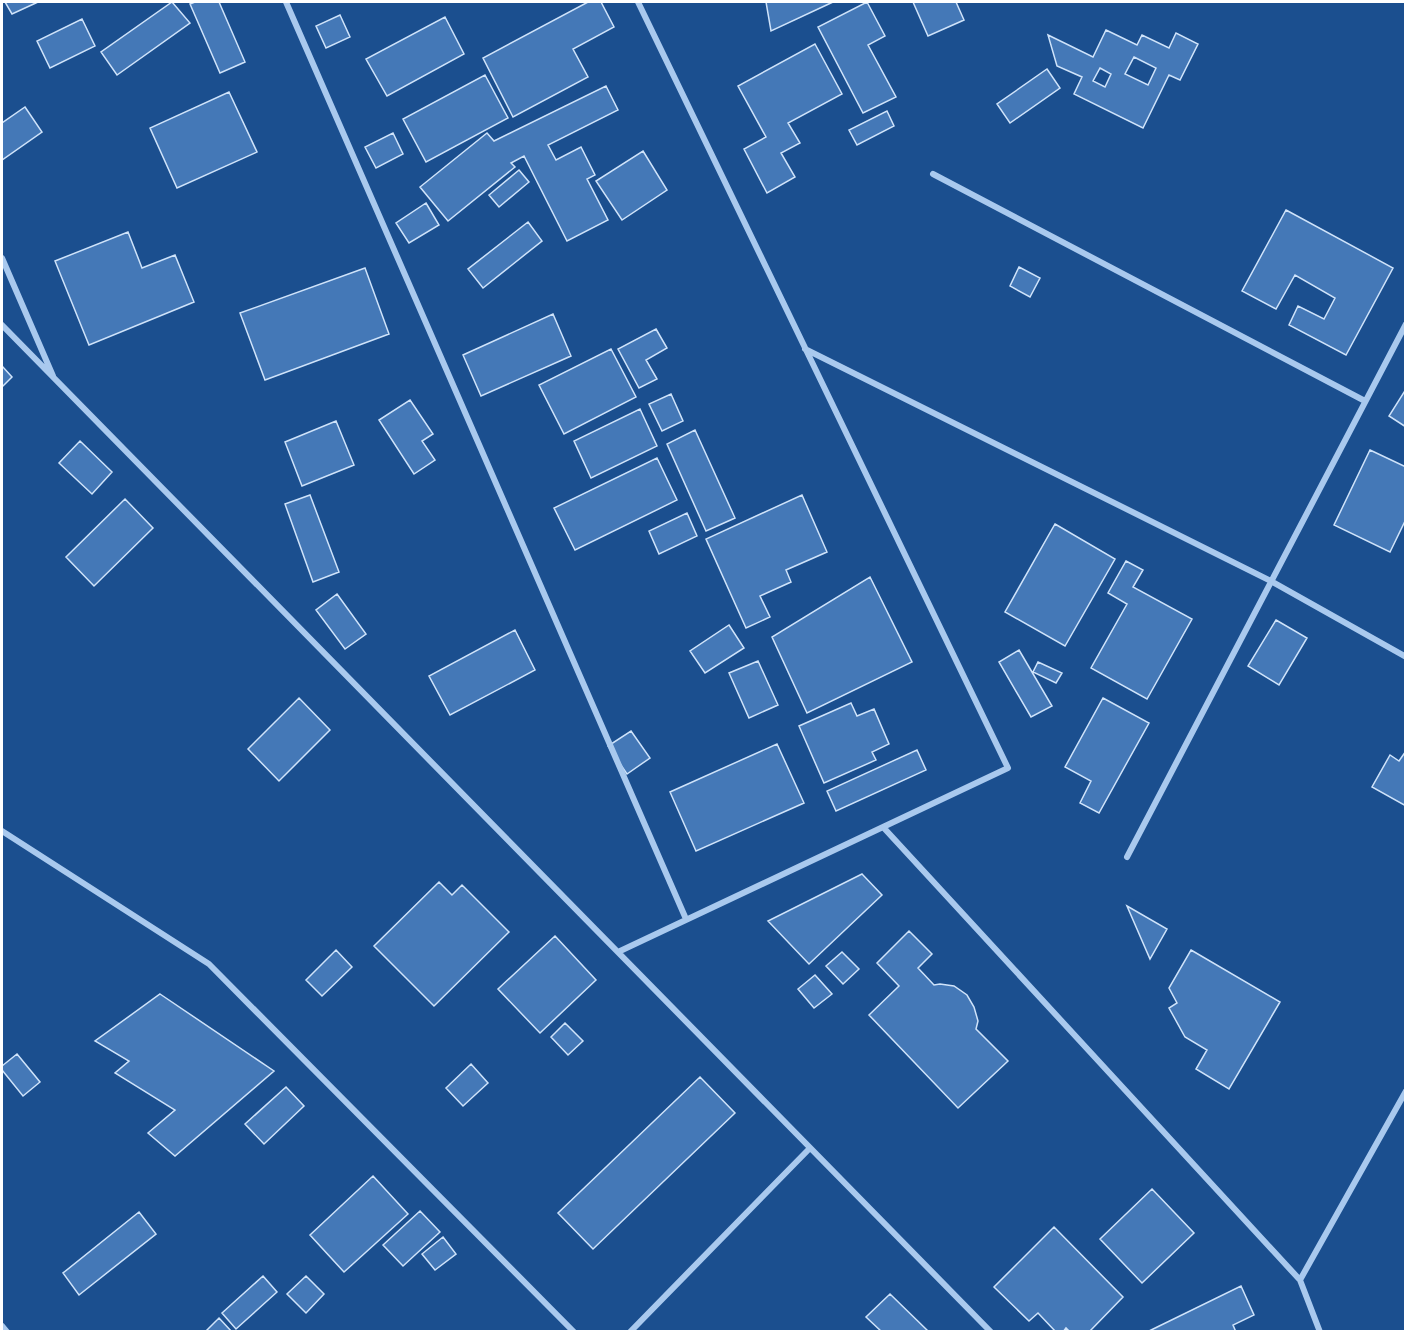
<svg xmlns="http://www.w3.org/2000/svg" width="1407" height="1333" font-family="Barlow,sans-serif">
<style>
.building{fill:#4478b7;stroke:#cfe3fa;stroke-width:1.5;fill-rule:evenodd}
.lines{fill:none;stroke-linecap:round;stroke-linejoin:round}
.street{stroke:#a9c9ee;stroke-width:6}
</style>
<rect width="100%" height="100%" fill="#1b4f8f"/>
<path class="building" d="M 5,2 L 38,2 L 12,14 Z
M 172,2 L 190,23 L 117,75 L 101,52 Z
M 195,2 L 219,2 L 245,62 L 220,73 L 190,4 Z
M 588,2 L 601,2 L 614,27 L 573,49 L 588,77 L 513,117 L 483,58 Z
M 766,2 L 833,2 L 771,31 Z
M 867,2 L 885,36 L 868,45 L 896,97 L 863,113 L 818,27 Z
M 913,2 L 956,2 L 964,20 L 928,36 Z
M 340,15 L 350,37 L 326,48 L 316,26 Z
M 445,17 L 464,54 L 387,96 L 366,59 Z
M 82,19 L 95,46 L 50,68 L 37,41 Z
M 1106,30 L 1137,45 L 1142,35 L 1169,48 L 1176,33 L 1198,44 L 1180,80 L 1169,75 L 1143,128 L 1074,94 L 1082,77 L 1057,66 L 1048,35 L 1093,57 ZM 1134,57 L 1156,68 L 1148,85 L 1125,74 ZM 1100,68 L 1111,74 L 1105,87 L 1093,81 Z
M 815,44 L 842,94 L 788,123 L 800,143 L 781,153 L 795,177 L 767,193 L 744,149 L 766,137 L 738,86 Z
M 1047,69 L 1060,88 L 1010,123 L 997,104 Z
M 485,75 L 508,118 L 426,162 L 403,119 Z
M 606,86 L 618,110 L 548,145 L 556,160 L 581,147 L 595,175 L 587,179 L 608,220 L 567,241 L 524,156 L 511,163 L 515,167 L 448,221 L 420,187 L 487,133 L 494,141 Z
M 229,92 L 257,152 L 177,188 L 150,128 Z
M 25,107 L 42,132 L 2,160 L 2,123 Z
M 887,111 L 894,126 L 857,145 L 849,130 Z
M 393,133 L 403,154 L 376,168 L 365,147 Z
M 643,151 L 667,190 L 622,220 L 596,181 Z
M 519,170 L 529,182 L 499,207 L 489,195 Z
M 426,203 L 439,225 L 409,243 L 396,223 Z
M 1286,210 L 1393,268 L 1346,355 L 1289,325 L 1298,306 L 1324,319 L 1335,298 L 1295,275 L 1276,309 L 1242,291 Z
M 528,222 L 542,241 L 483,288 L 468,269 Z
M 128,232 L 142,268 L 175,255 L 194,302 L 89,345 L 55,261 Z
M 1019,267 L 1040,278 L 1030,297 L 1010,286 Z
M 365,268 L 389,334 L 265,380 L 240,313 Z
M 553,314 L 571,356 L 481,396 L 463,355 Z
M 656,329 L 667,348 L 646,360 L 657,379 L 639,388 L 618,349 Z
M 611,349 L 636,397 L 564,434 L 539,385 Z
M 2,366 L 12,377 L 2,387 Z
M 1406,389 L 1406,427 L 1389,416 Z
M 671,394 L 683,421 L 662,431 L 649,404 Z
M 410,400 L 433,434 L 422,441 L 435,460 L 414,474 L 379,420 Z
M 640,409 L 657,446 L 591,478 L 574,441 Z
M 336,421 L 354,465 L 302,486 L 285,442 Z
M 695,430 L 735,518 L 706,531 L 667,444 Z
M 80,441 L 112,472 L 92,494 L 59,463 Z
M 1370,450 L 1406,467 L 1406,519 L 1390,552 L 1334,525 Z
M 657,458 L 677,500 L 575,550 L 554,508 Z
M 310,495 L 339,572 L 313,582 L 285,504 Z
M 802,495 L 827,552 L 786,570 L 791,582 L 760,596 L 770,617 L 746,628 L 706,539 Z
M 125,499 L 153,528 L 94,586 L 66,557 Z
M 687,513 L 697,536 L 659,554 L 649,531 Z
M 1055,524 L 1115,559 L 1065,646 L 1005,612 Z
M 1126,561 L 1143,570 L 1133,587 L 1192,619 L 1147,699 L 1091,668 L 1127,604 L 1108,593 Z
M 870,577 L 912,662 L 807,713 L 772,637 Z
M 337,594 L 366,634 L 345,649 L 316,610 Z
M 1276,620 L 1307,638 L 1279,685 L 1248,666 Z
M 729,625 L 744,648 L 705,673 L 690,651 Z
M 515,630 L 535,670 L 450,715 L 429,676 Z
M 1019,650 L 1052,706 L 1031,717 L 999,662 Z
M 758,661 L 778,705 L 749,718 L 729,673 Z
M 1038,662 L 1062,673 L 1056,683 L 1033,672 Z
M 299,698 L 330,730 L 279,781 L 248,749 Z
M 1103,698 L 1149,723 L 1099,813 L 1080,803 L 1091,781 L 1065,767 Z
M 851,703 L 857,716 L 874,709 L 889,744 L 872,752 L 876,760 L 824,783 L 799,726 Z
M 631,731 L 650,758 L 627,774 L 608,746 Z
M 777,744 L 804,803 L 696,851 L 670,792 Z
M 917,750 L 926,770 L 836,811 L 827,791 Z
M 1406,751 L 1406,806 L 1372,787 L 1390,755 L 1399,761 Z
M 862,874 L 882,895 L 809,964 L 768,921 Z
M 439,882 L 452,895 L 462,885 L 509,932 L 434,1006 L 374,946 Z
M 1127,906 L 1167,929 L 1150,959 Z
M 909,931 L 932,954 L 918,968 L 934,985 L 940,984 L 954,986 L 967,995 L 974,1007 L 978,1021 L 976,1029 L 1008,1061 L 958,1108 L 869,1015 L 899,986 L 877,963 Z
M 555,936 L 596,980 L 540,1033 L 498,989 Z
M 336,950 L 352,967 L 322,996 L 306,980 Z
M 1191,950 L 1280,1002 L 1229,1089 L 1196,1069 L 1207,1050 L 1185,1037 L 1169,1008 L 1177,1003 L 1169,988 Z
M 842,952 L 859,969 L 843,984 L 826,966 Z
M 815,975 L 832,994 L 814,1008 L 798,989 Z
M 160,994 L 274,1071 L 175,1156 L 148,1133 L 175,1110 L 115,1073 L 129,1061 L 95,1041 Z
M 565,1023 L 583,1041 L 568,1055 L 551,1037 Z
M 17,1054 L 40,1082 L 23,1096 L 2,1070 L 2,1066 Z
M 471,1064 L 488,1083 L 463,1106 L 446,1088 Z
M 700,1077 L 735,1113 L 593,1249 L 558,1213 Z
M 286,1087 L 304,1106 L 264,1144 L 245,1124 Z
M 373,1176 L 408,1214 L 344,1272 L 310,1235 Z
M 1152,1189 L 1194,1233 L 1142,1283 L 1100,1239 Z
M 420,1211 L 440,1232 L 403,1266 L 383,1245 Z
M 139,1212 L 156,1234 L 79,1295 L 63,1273 Z
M 1054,1227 L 1123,1297 L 1089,1332 L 1070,1332 L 1066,1328 L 1063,1332 L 1056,1332 L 1038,1313 L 1029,1321 L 994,1287 Z
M 443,1237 L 456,1254 L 435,1270 L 422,1254 Z
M 263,1276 L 277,1292 L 236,1329 L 222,1313 Z
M 306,1276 L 324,1294 L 306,1313 L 287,1294 Z
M 1241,1286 L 1254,1315 L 1233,1325 L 1236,1332 L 1147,1332 Z
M 890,1294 L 929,1332 L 882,1332 L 866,1317 Z
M 219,1318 L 232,1332 L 205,1332 Z"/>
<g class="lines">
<path class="street" d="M 286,2 L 686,919
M 933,174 L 1365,401
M 2,258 L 53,376
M 2,325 L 991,1332
M 805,349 L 1271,581 L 1406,657
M 883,827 L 1300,1280 L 1320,1332
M 2,831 L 209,964 L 574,1332
M 1127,857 L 1406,324
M 618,952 L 1008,768 L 638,2
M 1300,1280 L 1406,1091
M 2,1326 L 7,1332
M 630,1332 L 810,1148"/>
</g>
<rect width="1407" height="1333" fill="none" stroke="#ffffff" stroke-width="6"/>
</svg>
